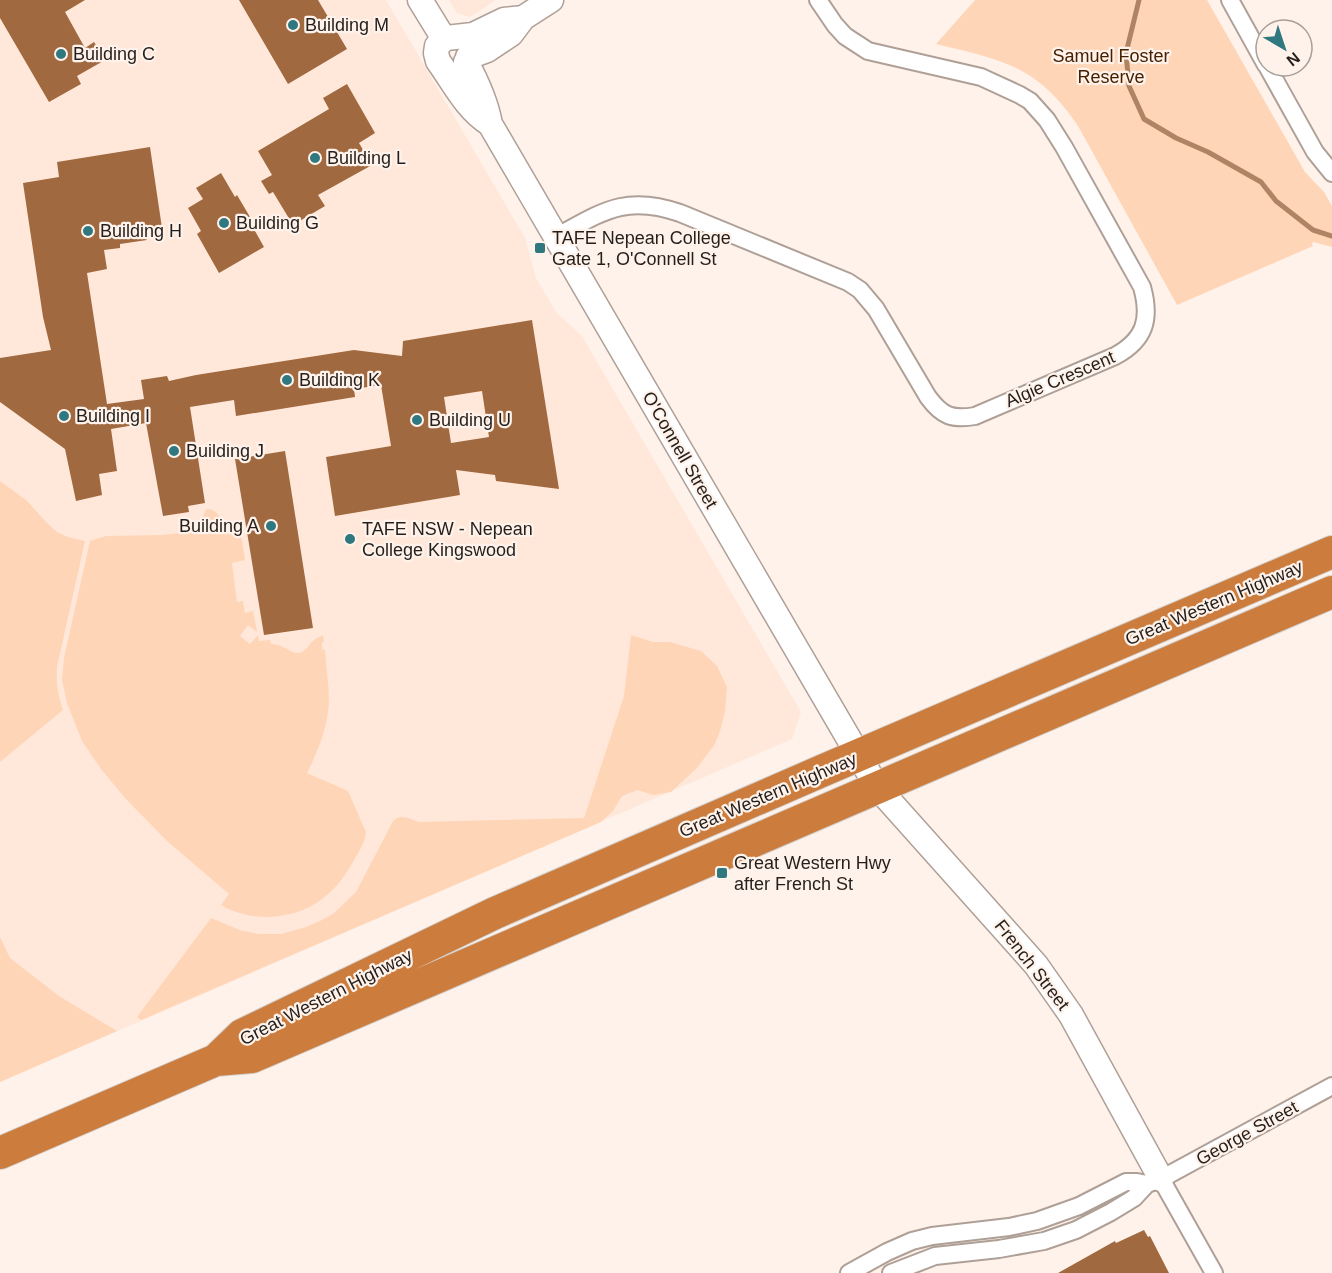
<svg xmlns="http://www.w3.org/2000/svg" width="1332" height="1273" font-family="Arial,sans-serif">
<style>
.built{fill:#ffe8d9}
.green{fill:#ffd5b8}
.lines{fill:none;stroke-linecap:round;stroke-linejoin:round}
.stream{stroke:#af8465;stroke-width:5}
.building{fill:#a06940;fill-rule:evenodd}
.street-casing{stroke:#afa097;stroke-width:20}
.secondary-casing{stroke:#afa097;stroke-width:27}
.highway-casing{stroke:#d3d2d1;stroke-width:34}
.street{stroke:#fff;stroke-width:16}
.secondary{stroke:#fff;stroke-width:24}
.highway{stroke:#cc7c3c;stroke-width:32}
.poi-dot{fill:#2f7880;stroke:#fff2ea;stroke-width:2}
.labels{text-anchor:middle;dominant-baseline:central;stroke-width:4.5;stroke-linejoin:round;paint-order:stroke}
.poi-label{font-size:18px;fill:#241f1b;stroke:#fff2ea;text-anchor:start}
.park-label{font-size:18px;fill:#462000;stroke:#fff2ea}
.street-label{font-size:18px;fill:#241f1b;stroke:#fff2ea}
</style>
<rect width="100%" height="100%" fill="#fff2ea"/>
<path class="built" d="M 0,0 L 386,0 L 525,238 L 536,278 L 556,312 L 582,336 L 801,712 L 792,739 L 0,1082 Z
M 449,0 L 496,0 L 470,17 L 457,13 Z"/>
<path class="green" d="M 975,0 L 1207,0 L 1305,172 L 1324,192 L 1332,206 L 1332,247 L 1313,242 L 1312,244 L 1313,246 L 1177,305 L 1078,126 C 1038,66 1003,60 936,44 Z
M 0,481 L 26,500 L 48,524 L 57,532 L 68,537 L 85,541 L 57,667 C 56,683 58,695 63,710 L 0,762 Z
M 206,509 C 221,509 221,522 224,534 L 240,529 L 245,560 L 232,563 L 237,602 L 243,601 L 245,613 L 253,611 L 257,632 L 248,625 L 240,636 L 250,644 L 258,635 L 259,641 L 270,640 L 271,644 C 283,643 290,654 299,653 C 306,652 309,644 314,640 C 316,638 321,636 323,635 L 324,642 L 322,643 L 322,649 L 325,650 C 326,667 329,684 329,701 C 328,727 318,751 307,773 L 348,791 L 366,832 C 365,843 358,853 353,862 C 346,874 338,886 327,895 C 300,920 252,924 221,905 L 229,894 L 167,841 L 125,798 L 101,769 L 82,741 L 67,703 L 62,680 L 64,658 L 90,541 L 106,536 L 161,535 L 190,532 L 200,525 Z
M 631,635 L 653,642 L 670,642 L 701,651 L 717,666 L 727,687 L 725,711 L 720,731 L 715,744 L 696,769 L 671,792 L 653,795 L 638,790 L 622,796 L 613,811 L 601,822 L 141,1020 L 137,1017 L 211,918 L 240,930 L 258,934 L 281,934 L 306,927 L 320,921 L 333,914 L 356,892 L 393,821 C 400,813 410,819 419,822 L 584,818 L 624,696 Z
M 0,937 L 10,958 L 59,996 L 117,1031 L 0,1082 Z"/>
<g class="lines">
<path class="stream" d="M 1139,0 L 1126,53 L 1129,86 L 1144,119 L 1176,138 L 1208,152 L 1261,182 L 1276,201 L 1313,230 L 1332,236"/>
</g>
<path class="building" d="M 0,0 L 85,0 L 65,12 L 85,48 L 94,42 L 105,60 L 77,76 L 81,84 L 49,102 L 0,18 Z
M 239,0 L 318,0 L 347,49 L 288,84 Z
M 347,84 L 375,133 L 359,143 L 372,165 L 318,195 L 325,206 L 293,225 L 273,192 L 269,194 L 261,181 L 272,175 L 258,151 L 329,109 L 323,98 Z
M 150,147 L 162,228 L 145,230 L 147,240 L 120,244 L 120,248 L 104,250 L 107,269 L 87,273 L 107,404 L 144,399 L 141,380 L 167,376 L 169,381 L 196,375 L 354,350 L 402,356 L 403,341 L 532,320 L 559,489 L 496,481 L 495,475 L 456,470 L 460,495 L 335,516 L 326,457 L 391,446 L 381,385 L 354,389 L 355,397 L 236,416 L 234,400 L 190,407 L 205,503 L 188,506 L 189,512 L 163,516 L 146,423 L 111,429 L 117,471 L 99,474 L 102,495 L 76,501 L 65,449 L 0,402 L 0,358 L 51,350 L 43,317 L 23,183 L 59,177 L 57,162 ZM 482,391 L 489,437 L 451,443 L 444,397 Z
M 221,173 L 235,197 L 237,195 L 253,222 L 251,224 L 264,247 L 219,273 L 197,234 L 201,231 L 188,208 L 203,199 L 196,188 Z
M 285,451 L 313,628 L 264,635 L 235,459 Z
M 1144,1230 L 1148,1237 L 1150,1236 L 1169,1273 L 1058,1273 L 1115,1241 L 1116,1243 Z"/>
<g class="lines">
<g class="street-casing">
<path id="street" d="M 1230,0 L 1266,65
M 1267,66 L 1315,152 L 1332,173
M 556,237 C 602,212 625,194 680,213 L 848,282 L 860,290 L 876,309 L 928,397 C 942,416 952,420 975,416 L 1115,356 C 1145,340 1151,319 1142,287 L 1064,147 L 1047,120 L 1030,101 L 1020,95 L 981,77 L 868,51 L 845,36 L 835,25 L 818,0
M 1161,1179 L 1214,1273
M 849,1273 L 887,1252 L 912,1241 L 932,1236 L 1009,1227 L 1037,1221 L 1079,1206 L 1126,1182 L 1137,1182 L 1147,1184 L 1161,1179 L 1332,1086
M 891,1273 L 935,1256 L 999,1249 L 1044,1241 L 1076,1230 L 1111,1212 L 1134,1198 L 1147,1184"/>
</g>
<g class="secondary-casing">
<path id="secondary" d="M 420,0 L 444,39
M 468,57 L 487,50 L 511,34 L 523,18 L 551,0
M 466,62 C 477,82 486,102 490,124 L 877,787 L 1036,965 L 1071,1015 L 1161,1179
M 490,124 C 466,109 454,83 438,61 L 436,53 L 437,46 L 442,41 L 446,38 L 473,35 L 504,20 L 523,18"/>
</g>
<g class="highway-casing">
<path id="highway" d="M 216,1060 L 242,1035 L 495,913 L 824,770 L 1332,552
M 0,1153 L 216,1060 L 252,1057 L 1332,592"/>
</g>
<use href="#street" class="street"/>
<use href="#secondary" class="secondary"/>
<use href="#highway" class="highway"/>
</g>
<g class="poi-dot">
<circle cx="293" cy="25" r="6"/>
<circle cx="61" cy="54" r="6"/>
<circle cx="315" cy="158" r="6"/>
<circle cx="224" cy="223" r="6"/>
<circle cx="88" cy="231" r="6"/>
<rect x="534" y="242" width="12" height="12" rx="3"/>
<circle cx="287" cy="380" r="6"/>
<circle cx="64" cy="416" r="6"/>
<circle cx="417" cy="420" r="6"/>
<circle cx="174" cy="451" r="6"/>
<circle cx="271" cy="526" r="6"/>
<circle cx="350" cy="539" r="6"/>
<rect x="716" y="867" width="12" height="12" rx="3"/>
</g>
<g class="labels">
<g class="poi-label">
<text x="305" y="25">Building M</text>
<text x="73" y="54">Building C</text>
<text x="327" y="158">Building L</text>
<text x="236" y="223">Building G</text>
<text x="100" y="231">Building H</text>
<text x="552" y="238">TAFE Nepean College<tspan x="552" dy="21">Gate 1, O'Connell St</tspan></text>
<text x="299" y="380">Building K</text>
<text x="76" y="416">Building I</text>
<text x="429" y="420">Building U</text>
<text x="186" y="451">Building J</text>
<text x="259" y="526" text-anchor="end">Building A</text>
<text x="362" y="529">TAFE NSW - Nepean<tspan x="362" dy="21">College Kingswood</tspan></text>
<text x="734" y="863">Great Western Hwy<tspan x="734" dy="21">after French St</tspan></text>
</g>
<g class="park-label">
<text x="1111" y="56">Samuel Foster<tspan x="1111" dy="21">Reserve</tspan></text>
</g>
<g class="street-label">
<text transform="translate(1060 379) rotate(-23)">Algie Crescent</text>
<text transform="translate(680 450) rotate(60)">O'Connell Street</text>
<text transform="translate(1214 603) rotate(-23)">Great Western Highway</text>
<text transform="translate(768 795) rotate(-23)">Great Western Highway</text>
<text transform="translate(1032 965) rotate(52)">French Street</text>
<text transform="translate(326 997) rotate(-27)">Great Western Highway</text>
<text transform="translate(1247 1133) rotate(-29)">George Street</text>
</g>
</g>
<g transform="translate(1284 48) rotate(141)"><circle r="28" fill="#fff2ea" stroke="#a79e97" stroke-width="1.5"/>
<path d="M0-4.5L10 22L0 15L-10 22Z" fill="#2f7880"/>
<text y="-9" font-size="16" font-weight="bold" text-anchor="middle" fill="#241f1b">N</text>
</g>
</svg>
